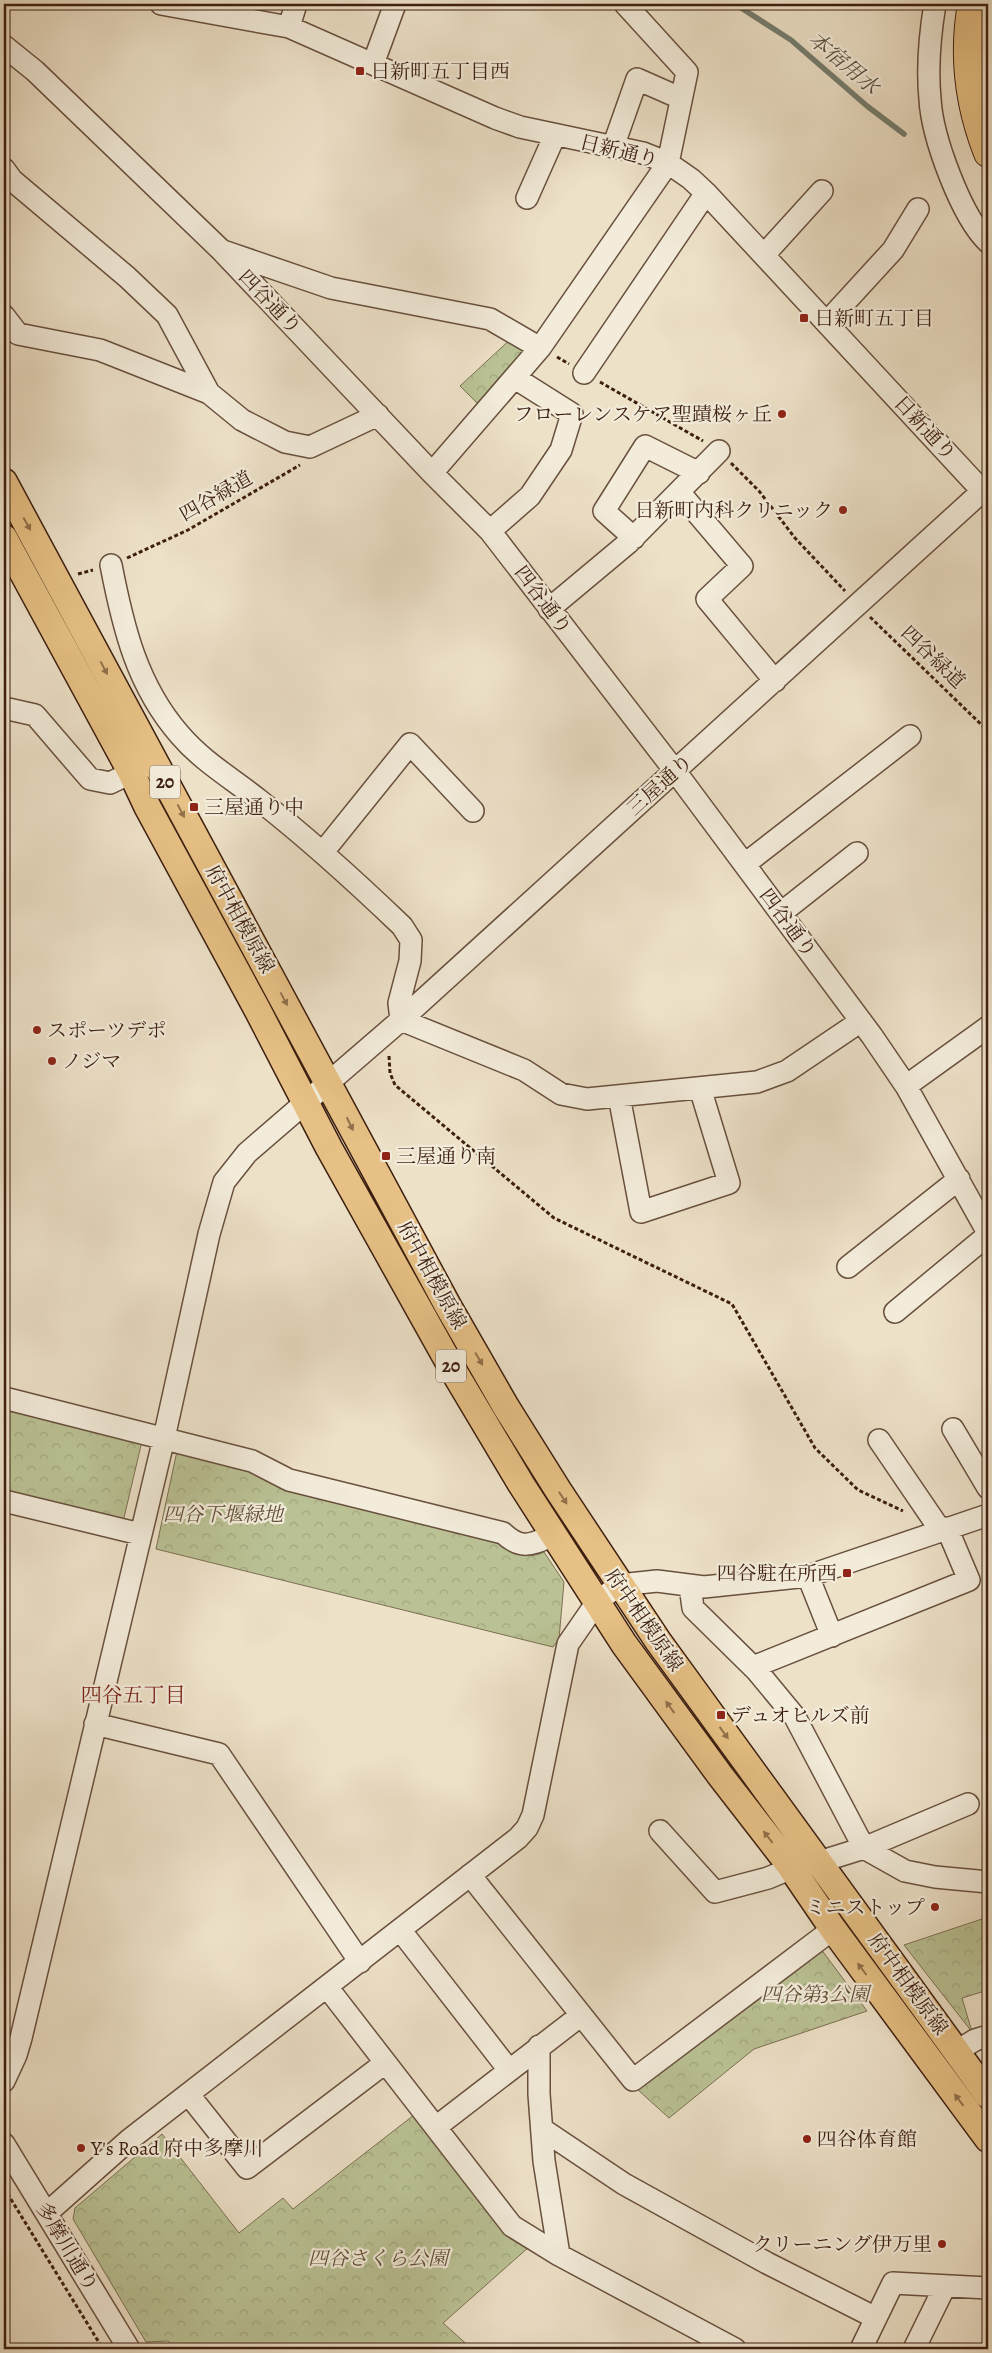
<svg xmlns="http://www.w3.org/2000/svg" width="992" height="2353" font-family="Alegreya,'Noto Serif JP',serif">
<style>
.park{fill:url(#park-crowns);stroke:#7c7052}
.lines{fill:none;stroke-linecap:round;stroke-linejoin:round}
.stream{stroke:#757e70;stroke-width:5.5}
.minor-casing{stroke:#69503e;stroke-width:24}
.major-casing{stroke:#3d1f10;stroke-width:29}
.highway-casing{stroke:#3d1f10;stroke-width:30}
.path{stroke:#3d1f10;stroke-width:3;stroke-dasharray:4 2.5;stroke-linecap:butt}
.minor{stroke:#f3ecdb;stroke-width:21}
.major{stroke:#e6c084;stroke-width:26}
.highway{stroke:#e6c084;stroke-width:28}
.oneway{fill:#92704a}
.poi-dot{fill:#8f2418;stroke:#f3ecdb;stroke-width:2}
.labels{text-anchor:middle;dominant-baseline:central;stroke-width:4.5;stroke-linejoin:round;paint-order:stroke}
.shield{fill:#f3ecdb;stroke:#745c4d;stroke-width:1}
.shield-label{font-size:19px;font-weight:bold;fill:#3d1f10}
.poi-label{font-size:20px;fill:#3d1f10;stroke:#f3ecdb;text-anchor:start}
.street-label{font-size:20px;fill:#3d1f10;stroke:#f3ecdb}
.park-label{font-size:20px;font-style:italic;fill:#625038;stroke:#f3ecdb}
.water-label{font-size:21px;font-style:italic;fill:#594f40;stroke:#f3ecdb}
.neighbourhood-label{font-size:21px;fill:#7a1f14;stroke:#f3ecdb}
</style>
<defs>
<pattern id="park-crowns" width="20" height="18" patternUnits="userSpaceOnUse" patternTransform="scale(1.25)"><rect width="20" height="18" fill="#bac295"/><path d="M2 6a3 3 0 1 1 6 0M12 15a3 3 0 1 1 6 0" fill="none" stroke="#a1a67f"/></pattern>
</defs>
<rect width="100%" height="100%" fill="#ede1c8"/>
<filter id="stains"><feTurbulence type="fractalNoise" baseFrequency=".004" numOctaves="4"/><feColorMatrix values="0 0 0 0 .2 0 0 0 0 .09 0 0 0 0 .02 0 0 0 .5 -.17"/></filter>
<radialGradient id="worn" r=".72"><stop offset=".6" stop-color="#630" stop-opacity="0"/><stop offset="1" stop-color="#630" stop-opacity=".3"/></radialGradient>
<path class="park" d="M 515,335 L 537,349 L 484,410 L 460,386 Z
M 4,1410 L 142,1441 L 123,1522 L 4,1493 Z
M 177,1451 L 252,1469 L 500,1541 C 514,1551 527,1561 544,1552 L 564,1582 L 559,1639 L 553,1647 L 156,1549 Z
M 988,1917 L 988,1990 L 962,1998 L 972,2032 L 904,1945 Z
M 821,1949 L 867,2011 L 754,2049 L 669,2118 L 637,2089 Z
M 414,2115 L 529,2247 L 443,2323 L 472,2349 L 176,2349 L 168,2341 L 146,2342 L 73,2219 L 75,2208 L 162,2134 L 239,2233 L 283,2198 L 293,2209 Z"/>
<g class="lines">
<path class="stream" d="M 735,4 L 791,40 L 867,106 L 904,134"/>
<g class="minor-casing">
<path id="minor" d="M 161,4 L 289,27 L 495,118 L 520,127 L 643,153 L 668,163 L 691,179 L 706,193 L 988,497
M 935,4 C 930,34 927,68 930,99 C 932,137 961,216 988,242
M 289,27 L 296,4
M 4,46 L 35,71 L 221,250 L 432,473 L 490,531 L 675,771 L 872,1036 L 906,1086 L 988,1233
M 373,64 L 395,4
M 613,147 L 637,79 L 680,98
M 4,169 L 12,180 L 127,277 L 167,315 L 209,393 L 242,420 L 285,442 L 310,447 L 378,415
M 527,198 L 555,135
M 223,251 L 331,288 L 490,319 L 540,348
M 764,255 L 822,191
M 4,316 L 18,334 L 100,350 L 209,393
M 827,322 L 893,250 L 918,209
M 584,373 L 706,193
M 432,473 L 540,348 L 668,163 L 687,72 L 625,4
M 680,493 L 742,566 L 707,599 L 775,681
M 490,531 L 530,496 L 561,450 L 572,414 L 515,378
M 634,538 L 604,511 L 645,446 L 699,473
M 111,565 C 123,627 137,686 180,735 C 203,762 233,779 259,800 C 309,839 356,882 402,926 L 411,940 L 410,961 L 399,1003 L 401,1020 L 524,1070 L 561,1094 L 587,1099 L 757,1082 L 787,1071 L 861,1021
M 549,609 L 628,543 L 719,451
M 4,708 L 35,715 L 90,779 L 110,783 L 145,766
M 323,852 L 410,744 L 473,811
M 745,864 L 910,736
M 781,913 L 857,853
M 906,1086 L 988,1027
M 619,1096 L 641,1212 L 729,1183 L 700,1088
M 848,1267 L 959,1179
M 895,1312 L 988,1235
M 4,1398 L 252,1461 L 289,1480 L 503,1533 C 522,1551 532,1544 554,1535
M 953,1429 L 988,1488
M 879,1440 L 941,1531
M 4,1501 L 140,1534
M 808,1576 L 832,1636
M 690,1586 L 693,1608 L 757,1671 L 795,1717 L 864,1848 L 905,1871 L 935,1877 L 988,1882
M 753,1667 L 969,1580 L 947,1528
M 95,1724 L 219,1754 L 360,1962
M 660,1831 L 715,1892 L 768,1878 L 792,1868
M 819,1862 L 864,1848 L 968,1804
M 470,1875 L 633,2080 L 833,1929
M 401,1931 L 509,2070
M 327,1987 L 512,2226 L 559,2255 L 735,2349
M 539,2046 L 539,2094 L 544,2161 L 559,2255
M 957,2051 L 975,2040 L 988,2036
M 4,2081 L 16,2055 L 21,2038 L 164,1438 L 209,1234 L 224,1182 L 247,1153 L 401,1020 L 988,486
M 189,2095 L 247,2168 L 385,2063
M 436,2127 L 580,2016
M 542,2129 L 624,2184 L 767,2263 L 876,2318
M 4,2144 L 129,2349
M 47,2213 L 129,2140 L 518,1838 L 527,1828 L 533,1815 L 568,1644 L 597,1602 L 619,1585 L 657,1581 L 704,1587 L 808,1576 L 988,1515
M 861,2349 L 893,2283 L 988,2288
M 914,2349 L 945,2286"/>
</g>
<g class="major-casing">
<path id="major" d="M 4,482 L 448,1306 L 506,1407 L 558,1490 L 658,1641 L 988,2095
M 4,538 L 131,772 L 147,806 L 257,1009 L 329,1148 L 453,1370 L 521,1484 L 624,1644 L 719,1774 L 788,1863 L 833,1929 L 988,2139"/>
</g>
<g class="highway-casing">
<path id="highway" d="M 972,4 C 963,55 969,105 988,153"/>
</g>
<path class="path" d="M 557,357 L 569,364
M 600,382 L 703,441
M 731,463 L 759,491 L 795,538 L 845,591
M 127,558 L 188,530 L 300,465
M 78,574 L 93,570
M 870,617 L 988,731
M 389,1056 L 390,1073 L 395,1085 L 554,1218 L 732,1304 L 815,1448 L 858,1490 L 903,1511
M 4,2188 L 103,2349"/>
<use href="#minor" class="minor"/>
<use href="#major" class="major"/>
<use href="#highway" class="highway"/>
</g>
<defs><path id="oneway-solid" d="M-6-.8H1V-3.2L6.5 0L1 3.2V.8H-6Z" transform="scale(1.25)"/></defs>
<g class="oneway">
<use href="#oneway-solid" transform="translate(27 524) rotate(61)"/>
<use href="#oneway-solid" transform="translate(104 668) rotate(62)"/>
<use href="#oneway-solid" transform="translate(181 811) rotate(62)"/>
<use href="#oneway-solid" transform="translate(284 999) rotate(62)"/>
<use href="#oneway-solid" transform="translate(350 1124) rotate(64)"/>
<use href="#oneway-solid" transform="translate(479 1359) rotate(60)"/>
<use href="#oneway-solid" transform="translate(563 1498) rotate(57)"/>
<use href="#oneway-solid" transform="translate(670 1707) rotate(-126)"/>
<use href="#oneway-solid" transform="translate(724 1733) rotate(54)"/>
<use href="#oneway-solid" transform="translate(768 1837) rotate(-128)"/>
<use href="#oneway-solid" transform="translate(862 1969) rotate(-127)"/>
<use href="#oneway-solid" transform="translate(959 2100) rotate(-127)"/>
</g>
<g class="poi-dot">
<rect x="355" y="66" width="10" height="10" rx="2.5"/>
<rect x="799" y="313" width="10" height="10" rx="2.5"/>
<circle cx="782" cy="414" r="5"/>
<circle cx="843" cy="510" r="5"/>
<rect x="189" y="802" width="10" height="10" rx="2.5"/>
<circle cx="37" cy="1030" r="5"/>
<circle cx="52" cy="1061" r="5"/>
<rect x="381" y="1151" width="10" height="10" rx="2.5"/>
<rect x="842" y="1568" width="10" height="10" rx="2.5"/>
<rect x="716" y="1710" width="10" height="10" rx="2.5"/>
<circle cx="935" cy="1907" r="5"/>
<circle cx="807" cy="2139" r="5"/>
<circle cx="81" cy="2148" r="5"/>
<circle cx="942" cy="2244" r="5"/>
</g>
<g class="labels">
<g class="shield">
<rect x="150" y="765.5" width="30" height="33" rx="4"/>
<rect x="436" y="1349.5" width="30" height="33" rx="4"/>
</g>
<g class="shield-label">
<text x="165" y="782">20</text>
<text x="451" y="1366">20</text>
</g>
<g class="poi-label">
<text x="370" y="71">日新町五丁目西</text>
<text x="814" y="318">日新町五丁目</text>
<text x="772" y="414" text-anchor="end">フローレンスケア聖蹟桜ヶ丘</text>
<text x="833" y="510" text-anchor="end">日新町内科クリニック</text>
<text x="204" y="807">三屋通り中</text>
<text x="47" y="1030">スポーツデポ</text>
<text x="62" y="1061">ノジマ</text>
<text x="396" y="1156">三屋通り南</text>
<text x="837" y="1573" text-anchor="end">四谷駐在所西</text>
<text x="731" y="1715">デュオヒルズ前</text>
<text x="925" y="1907" text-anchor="end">ミニストップ</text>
<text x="817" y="2139">四谷体育館</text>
<text x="91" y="2148">Y's Road 府中多摩川</text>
<text x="932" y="2244" text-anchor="end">クリーニング伊万里</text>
</g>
<g class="street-label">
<text transform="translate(619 151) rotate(14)">日新通り</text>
<text transform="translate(270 302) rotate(46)">四谷通り</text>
<text transform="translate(925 428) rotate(47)">日新通り</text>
<text transform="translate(216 496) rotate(-30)">四谷緑道</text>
<text transform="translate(543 600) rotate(53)">四谷通り</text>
<text transform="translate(933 657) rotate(44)">四谷緑道</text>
<text transform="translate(660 785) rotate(-42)">三屋通り</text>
<text transform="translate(240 919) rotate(61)">府中相模原線</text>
<text transform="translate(788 923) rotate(53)">四谷通り</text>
<text transform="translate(432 1275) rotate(61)">府中相模原線</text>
<text transform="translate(644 1620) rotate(55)">府中相模原線</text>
<text transform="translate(908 1984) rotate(54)">府中相模原線</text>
<text transform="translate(67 2247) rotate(59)">多摩川通り</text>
</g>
<g class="park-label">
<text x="223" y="1514">四谷下堰緑地</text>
<text x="815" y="1994">四谷第3公園</text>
<text x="378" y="2258">四谷さくら公園</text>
</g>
<g class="water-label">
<text transform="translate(844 63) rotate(40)">本宿用水</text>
</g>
<g class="neighbourhood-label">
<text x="133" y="1695">四谷五丁目</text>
</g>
</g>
<rect width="992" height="2353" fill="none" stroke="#ede1c8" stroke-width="20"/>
<rect x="5" y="5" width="982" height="2343" fill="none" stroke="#3d1f10" stroke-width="2.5"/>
<rect x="10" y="10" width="972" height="2333" fill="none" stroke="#3d1f10"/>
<rect width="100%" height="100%" filter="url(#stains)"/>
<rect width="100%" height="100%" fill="url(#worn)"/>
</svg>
